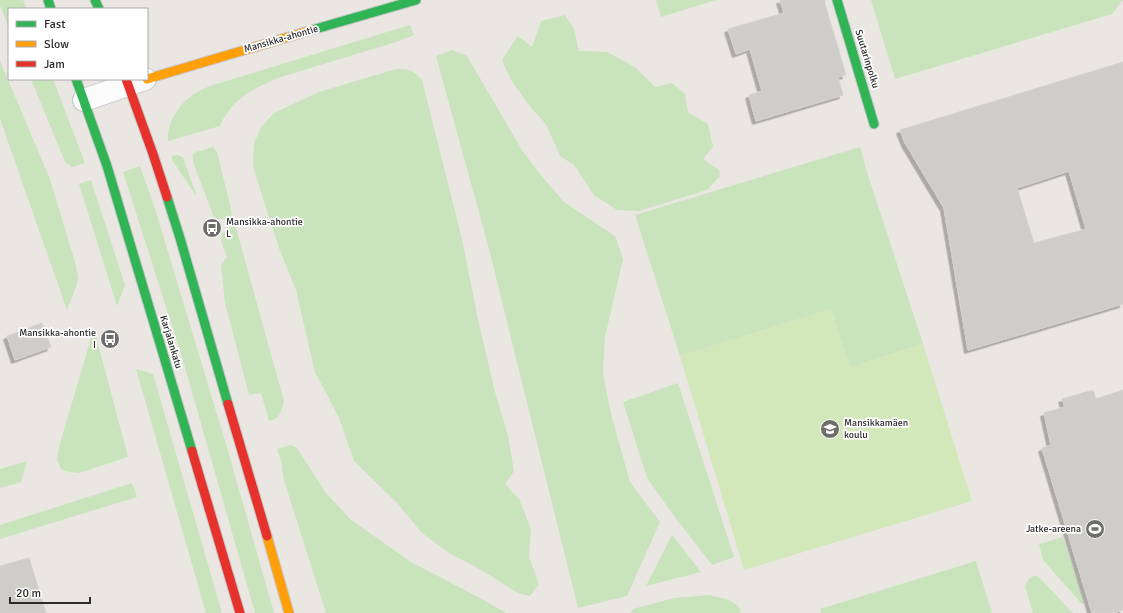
<svg xmlns="http://www.w3.org/2000/svg" width="1123" height="613" font-family="Signika,sans-serif">
<style>
.green{fill:#c9e3bd}
.pitch{fill:#d2e7ba}
.building{fill:#cfcdc9;stroke:#d5d2ce;fill-rule:evenodd;filter:url(#shadow)}
.lines{fill:none;stroke-linecap:round;stroke-linejoin:round}
.street-casing{stroke:#c7c6c6;stroke-width:24}
.fast-casing{stroke:#c7c6c6;stroke-width:11}
.slow-casing{stroke:#c7c6c6;stroke-width:11}
.jam-casing{stroke:#c7c6c6;stroke-width:11}
.street{stroke:#fcfbfb;stroke-width:22}
.fast{stroke:#30b455;stroke-width:9}
.slow{stroke:#ff9f0a;stroke-width:9}
.jam{stroke:#e5322d;stroke-width:9}
.labels{text-anchor:middle;dominant-baseline:central;stroke-width:3.5;stroke-linejoin:round;paint-order:stroke}
.street-label{font-size:10px;fill:#2c2c2c;stroke:#fff}
.poi-label{font-size:10px;fill:#2c2c2c;stroke:#fff;text-anchor:start}
</style>
<defs>
<filter id="shadow"><feDropShadow dx="-3.5" dy="3.5" stdDeviation="0" flood-color="#0004"/></filter>
</defs>
<rect width="100%" height="100%" fill="#eae7e2"/>
<path class="green" d="M 0,0 L 23,0 L 27,9 L 9,9 L 9,27 L 0,6 Z
M 656,0 L 716,0 L 661,17 Z
M 871,0 L 1123,0 L 1112,14 L 895,79 Z
M 565,15 L 574,29 L 579,51 L 607,52 L 635,67 L 655,87 L 672,83 L 685,94 L 688,112 L 708,124 L 713,147 L 703,159 L 719,170 L 720,176 L 707,190 L 639,211 L 617,210 L 594,195 L 574,165 L 560,156 L 546,124 L 531,108 L 511,80 L 502,60 L 518,36 L 532,47 L 541,21 Z
M 410,25 L 414,35 L 396,42 L 281,77 C 254,88 232,98 220,126 L 168,141 C 166,125 178,106 190,97 C 196,92 203,89 210,86 Z
M 452,50 L 467,56 L 522,150 L 539,173 L 564,202 L 615,236 L 623,259 L 605,337 L 603,373 L 611,414 L 630,482 L 660,522 L 627,596 L 578,608 L 489,249 L 436,56 Z
M 0,61 L 50,179 L 75,262 L 78,277 L 77,284 L 67,310 L 0,119 Z
M 396,69 C 409,69 413,70 422,80 L 461,235 L 479,324 L 495,392 L 508,436 L 514,471 L 505,484 L 519,499 L 531,529 L 529,557 L 539,584 L 530,596 L 518,593 L 483,571 L 449,553 L 422,533 L 397,503 L 354,461 L 339,418 L 315,372 L 296,290 L 280,251 L 253,167 L 254,143 L 262,126 L 274,113 L 319,92 Z
M 31,79 L 53,79 L 85,163 L 72,167 L 65,162 Z
M 213,147 L 217,152 L 232,213 L 231,217 L 224,219 L 217,219 L 213,215 L 193,162 L 193,154 L 196,152 Z
M 860,147 L 867,172 L 923,344 L 850,367 L 831,309 L 680,356 L 635,215 Z
M 177,155 L 183,157 L 196,194 L 195,194 L 172,160 L 172,156 Z
M 140,166 L 156,212 L 228,451 L 274,613 L 255,613 L 182,357 L 123,172 Z
M 91,180 L 125,285 L 117,306 L 79,184 Z
M 233,226 L 236,228 L 284,401 C 281,412 281,418 269,421 L 261,393 L 249,395 L 225,303 L 221,265 L 227,257 C 222,241 214,234 233,226 Z
M 96,336 L 128,457 L 79,473 L 69,472 L 61,469 L 57,460 L 59,447 L 91,338 Z
M 136,369 L 153,374 L 222,613 L 206,613 Z
M 678,383 L 734,557 L 712,565 L 674,516 L 647,478 L 623,402 Z
M 291,445 L 297,448 L 326,493 L 350,519 L 411,562 L 482,599 L 506,613 L 326,613 L 283,477 L 282,464 L 277,449 Z
M 27,461 L 21,482 L 0,488 L 0,469 Z
M 132,483 L 137,497 L 0,539 L 0,525 Z
M 672,535 L 701,572 L 646,586 Z
M 1063,537 L 1084,603 L 1082,604 L 1043,560 L 1039,544 Z
M 976,561 L 992,613 L 821,613 L 820,609 Z
M 1033,576 L 1038,576 L 1073,613 L 1033,613 L 1025,586 L 1029,579 Z
M 708,595 C 720,598 738,599 741,613 L 630,613 L 633,609 L 674,598 Z"/>
<path class="pitch" d="M 831,309 L 850,367 L 923,344 L 972,501 L 744,570 L 680,356 Z"/>
<path class="building" d="M 780,0 L 825,0 L 825,4 L 846,75 L 838,77 L 843,95 L 756,121 L 749,95 L 762,91 L 750,49 L 736,54 L 728,29 L 784,13 Z
M 1123,62 L 1123,304 L 968,350 L 944,208 L 905,143 L 900,130 ZM 1069,171 L 1086,229 L 1034,243 L 1017,188 Z
M 42,323 L 51,347 L 15,360 L 7,336 Z
M 1093,390 L 1096,399 L 1123,390 L 1123,610 L 1114,613 L 1092,613 L 1042,448 L 1051,445 L 1044,413 L 1065,407 L 1062,399 Z
M 29,558 L 46,613 L 0,613 L 0,566 Z"/>
<g class="lines">
<g class="street-casing">
<path id="street" d="M 84,100 L 145,79"/>
</g>
<g class="fast-casing">
<path id="fast" d="M 48,0 L 51,9
M 95,0 L 99,9
M 837,0 L 874,124
M 312,30 L 416,0
M 76,79 L 107,166 L 192,451
M 167,197 L 180,238 L 228,404"/>
</g>
<g class="slow-casing">
<path id="slow" d="M 147,79 L 312,30
M 267,536 L 289,613"/>
</g>
<g class="jam-casing">
<path id="jam" d="M 126,79 L 153,154 L 167,197
M 228,404 L 267,536
M 192,451 L 240,613"/>
</g>
<use href="#street" class="street"/>
<use href="#fast" class="fast"/>
<use href="#slow" class="slow"/>
<use href="#jam" class="jam"/>
</g>
<defs>
<g id="bus-disc" transform="scale(1)"><circle r="9.5" fill="#6e6d6c" stroke="#fff"/><path d="M-5-6H5V4H4V6H2V4H-2V6H-4V4H-5ZM-3.5-4V0h7V-4ZM-3.5 1.2v1.5H-2V1.2ZM2 1.2v1.5H3.5V1.2Z" fill="#fff"/></g>
<g id="school-disc" transform="scale(1)"><circle r="9.5" fill="#6e6d6c" stroke="#fff"/><path d="M0-5L7-2L0 1L-7-2ZM-4 1L0 2.5L4 1V4Q0 6-4 4Z" fill="#fff"/></g>
<g id="stadium-disc" transform="scale(1)"><circle r="9.5" fill="#6e6d6c" stroke="#fff"/><path d="M0-5a6.5 5 0 1 0 0 10a6.5 5 0 1 0 0-10ZM-3.5-1.8h7v3.6h-7Z" fill="#fff"/></g>
</defs>
<g fill-rule="evenodd">
<use href="#bus-disc" x="212" y="228"/>
<use href="#bus-disc" x="110" y="339"/>
<use href="#school-disc" x="830" y="429"/>
<use href="#stadium-disc" x="1095" y="529"/>
</g>
<g class="labels">
<g class="street-label">
<text transform="translate(281 39) rotate(-16)">Mansikka-ahontie</text>
<text transform="translate(867 59) rotate(73)">Suutarinpolku</text>
<text transform="translate(171 342) rotate(73)">Karjalankatu</text>
</g>
<g class="poi-label">
<text x="226" y="222">Mansikka-ahontie<tspan x="226" dy="12">L</tspan></text>
<text x="96" y="333" text-anchor="end">Mansikka-ahontie<tspan x="96" dy="12">I</tspan></text>
<text x="844" y="423">Mansikkamäen<tspan x="844" dy="12">koulu</tspan></text>
<text x="1081" y="529" text-anchor="end">Jatke-areena</text>
</g>
</g>
<rect x="8" y="8" width="140" height="72" fill="#ffffff" stroke="#ababab"/>
<rect x="16" y="21" width="20" height="6" fill="#30b455" stroke="#ababab"/>
<text x="44" y="28" font-size="12" fill="#2c2c2c">Fast</text>
<rect x="16" y="41" width="20" height="6" fill="#ff9f0a" stroke="#ababab"/>
<text x="44" y="48" font-size="12" fill="#2c2c2c">Slow</text>
<rect x="16" y="61" width="20" height="6" fill="#e5322d" stroke="#ababab"/>
<text x="44" y="68" font-size="12" fill="#2c2c2c">Jam</text>
<path d="M10 597v6h80v-6" fill="none" stroke="#2c2c2c" stroke-width="2"/>
<text x="16" y="597" font-size="12" fill="#2c2c2c" stroke="#ffffff" stroke-width="3" paint-order="stroke">20 m</text>
</svg>
